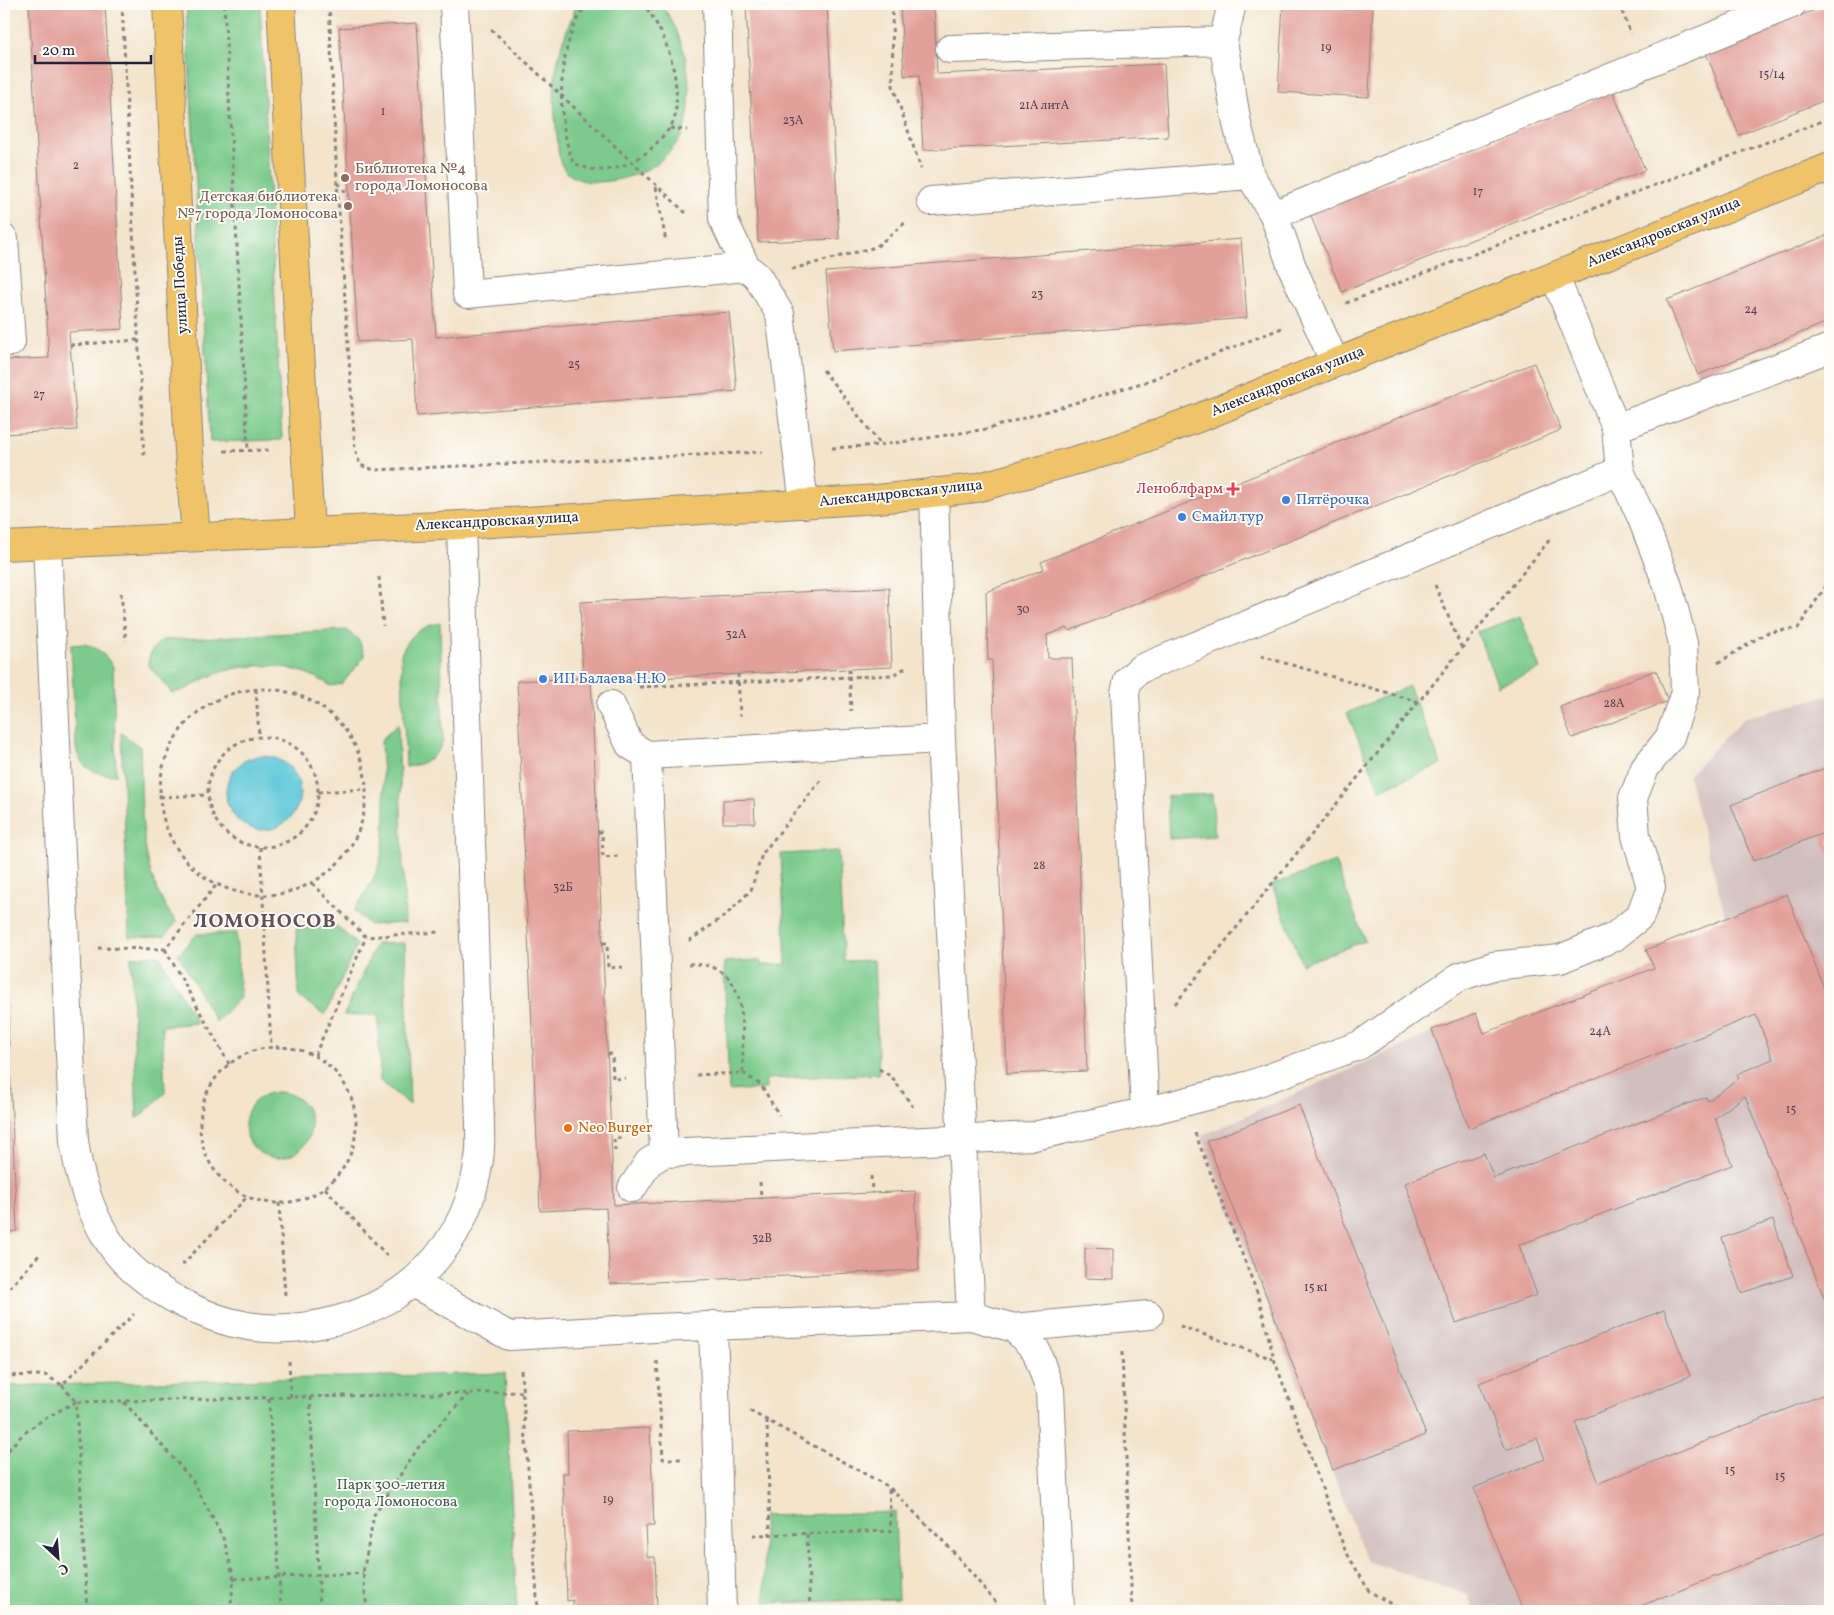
<svg xmlns="http://www.w3.org/2000/svg" width="1834" height="1615" font-family="Vollkorn,serif">
<style>
.industrial{fill:#d1bfbd}
.green{fill:#7bcb8c;stroke:#4e7664}
.water{fill:#5ec8d9;stroke:#40758a}
.building{fill:#e2a09a}
.lines{fill:none;stroke-linecap:round;stroke-linejoin:round}
.minor-casing{stroke:#8a8383;stroke-width:30}
.major-casing{stroke:#8a8383;stroke-width:30}
.path{stroke:#8a8383;stroke-width:3;stroke-dasharray:4 4;stroke-linecap:butt}
.minor{stroke:#fff;stroke-width:28}
.major{stroke:#efc469;stroke-width:28}
.education-dot{fill:#8d6e63;stroke:#fdfcf7;stroke-width:2}
.health-dot{fill:#e0444e;stroke:#fdfcf7;stroke-width:2}
.shop-dot{fill:#3f7fe0;stroke:#fdfcf7;stroke-width:2}
.food-dot{fill:#e8710a;stroke:#fdfcf7;stroke-width:2}
.labels{text-anchor:middle;dominant-baseline:central;stroke-width:4;stroke-linejoin:round;paint-order:stroke}
.number-label{font-size:12px;fill:#524253}
.education-label{font-size:15px;fill:#785e54;stroke:#fdfcf7;text-anchor:start}
.street-label{font-size:15px;fill:#22223b;stroke:#fdfcf7}
.health-label{font-size:15px;fill:#be3a42;stroke:#fdfcf7;text-anchor:end}
.shop-label{font-size:15px;fill:#366cbe;stroke:#fdfcf7;text-anchor:start}
.food-label{font-size:15px;fill:#c56008;stroke:#fdfcf7;text-anchor:start}
.park-label{font-size:15px;fill:#415d57;stroke:#fdfcf7}
.district-label{font-size:20px;font-weight:bold;letter-spacing:1px;fill:#654e5c;stroke:#fdfcf7}
</style>
<rect width="100%" height="100%" fill="#fdfcf7"/>
<filter id="ink" filterUnits="userSpaceOnUse"><feTurbulence type="fractalNoise" baseFrequency=".02" numOctaves="2"/><feDisplacementMap in="SourceGraphic" scale="10" xChannelSelector="R" yChannelSelector="G"/><feConvolveMatrix kernelMatrix="1 2 1 2 8 2 1 2 1" color-interpolation-filters="sRGB"/></filter>
<filter id="wash" filterUnits="userSpaceOnUse"><feTurbulence type="fractalNoise" baseFrequency=".0096" numOctaves="4" result="noise"/><feDisplacementMap in="SourceGraphic" scale="20" xChannelSelector="R" yChannelSelector="G"/><feGaussianBlur stdDeviation="1.12" result="paint"/><feColorMatrix in="noise" values="0 0 0 0 0 0 0 0 0 0 0 0 0 0 0 0 0 1.4 0 .05"/><feComposite in="paint" operator="in"/></filter>
<g filter="url(#wash)">
<rect width="100%" height="100%" fill="#f3e4cb"/>
<path class="industrial" d="M 1830,695 L 1830,1611 L 1474,1611 L 1468,1595 L 1367,1561 L 1201,1136 L 1476,1013 L 1484,1033 L 1653,968 L 1646,950 L 1726,918 L 1688,776 L 1744,718 Z"/>
<path class="green" d="M 186,4 L 260,4 L 282,440 L 210,442 Z
M 577,4 L 660,4 C 676,22 685,49 688,73 C 690,93 691,118 681,136 C 676,146 664,158 656,164 C 635,179 582,193 564,169 C 558,161 558,146 557,136 C 550,79 556,56 577,4 Z
M 1520,616 L 1540,669 L 1498,686 L 1477,632 Z
M 440,623 L 443,740 C 438,757 423,765 406,767 L 401,654 C 409,636 420,626 440,623 Z
M 347,630 L 359,640 L 365,656 L 342,684 L 331,686 C 296,662 249,660 211,676 C 197,682 187,691 172,693 L 148,665 C 149,653 153,646 163,640 Z
M 84,644 C 99,648 105,654 113,667 L 116,775 C 95,774 81,770 76,748 L 71,645 Z
M 1409,686 L 1441,764 L 1380,790 L 1347,713 Z
M 398,724 L 405,923 L 370,925 L 354,911 C 365,893 379,874 382,852 C 388,817 382,775 381,740 Z
M 121,733 L 140,747 C 143,806 136,875 177,922 L 165,936 L 129,937 Z
M 1212,794 L 1215,836 L 1169,839 L 1167,796 Z
M 838,851 L 844,961 L 874,960 L 879,1074 L 766,1079 L 766,1089 L 729,1091 L 724,962 L 760,960 L 761,965 L 786,964 L 781,854 Z
M 1335,862 L 1365,941 L 1302,964 L 1272,885 Z
M 337,926 L 357,945 L 325,1015 L 299,997 L 296,929 Z
M 236,933 L 240,998 L 216,1022 L 178,954 L 197,934 Z
M 405,943 L 410,1105 L 380,1081 L 378,1015 L 344,1015 L 376,944 Z
M 159,955 L 197,1023 L 162,1026 L 165,1093 L 137,1119 L 131,957 Z
M245 1125a33 33 0 1 1 66 0a33 33 0 1 1-66 0Z
M 505,1373 L 517,1611 L 4,1611 L 4,1386 Z
M 895,1512 L 898,1599 L 765,1603 L 763,1516 Z"/>
<path class="water" d="M226 793a37 37 0 1 1 74 0a37 37 0 1 1-74 0Z"/>
<g id="blocks">
<path class="building" d="M 29,4 L 105,4 L 123,329 L 69,332 L 77,430 L 4,434 L 4,360 L 49,358 Z
M 746,4 L 827,4 L 839,239 L 758,242 Z
M 900,4 L 978,4 L 934,7 L 937,74 L 1164,64 L 1168,137 L 923,150 L 919,75 L 904,76 Z
M 1283,4 L 1373,4 L 1369,97 L 1278,92 Z
M 1830,4 L 1830,98 L 1739,135 L 1706,53 Z
M 417,23 L 436,337 L 729,312 L 737,391 L 417,416 L 413,339 L 358,342 L 339,28 Z
M 1613,92 L 1645,170 L 1342,292 L 1310,214 Z
M 1830,234 L 1830,321 L 1698,375 L 1667,300 Z
M 1241,239 L 1247,318 L 833,351 L 826,272 Z
M 1534,363 L 1561,430 L 1109,615 L 1069,631 L 1067,628 L 1047,635 L 1048,658 L 1072,658 L 1087,1071 L 1007,1074 L 992,660 L 988,660 L 986,592 L 1044,569 L 1041,562 Z
M 889,588 L 892,667 L 591,681 L 614,1205 L 915,1191 L 919,1270 L 610,1284 L 606,1208 L 540,1211 L 517,681 L 583,678 L 580,602 Z
M 1656,670 L 1668,701 L 1572,738 L 1560,707 Z
M 1830,766 L 1830,858 L 1821,834 L 1753,861 L 1731,805 Z
M 754,799 L 755,823 L 723,823 L 723,800 Z
M 1787,894 L 1830,1003 L 1830,1313 L 1745,1096 L 1715,1118 L 1732,1165 L 1519,1245 L 1537,1295 L 1456,1323 L 1405,1183 L 1484,1153 L 1494,1178 L 1706,1097 L 1708,1101 L 1739,1078 L 1737,1074 L 1773,1059 L 1756,1015 L 1469,1128 L 1432,1030 L 1476,1013 L 1484,1033 L 1654,968 L 1646,950 Z
M 4,933 L 17,1231 L 4,1232 Z
M 1299,1105 L 1426,1435 L 1333,1470 L 1207,1141 Z
M 1773,1220 L 1793,1276 L 1741,1293 L 1722,1238 Z
M 1085,1248 L 1113,1249 L 1113,1279 L 1085,1278 Z
M 1664,1310 L 1690,1376 L 1575,1422 L 1599,1483 L 1830,1392 L 1830,1531 L 1628,1611 L 1523,1611 L 1474,1488 L 1545,1459 L 1537,1438 L 1506,1450 L 1479,1383 Z
M 650,1428 L 654,1526 L 646,1526 L 647,1546 L 647,1557 L 655,1557 L 657,1611 L 573,1611 L 573,1600 L 567,1601 L 563,1473 L 568,1473 L 567,1431 Z"/>
</g>
</g>
<g filter="url(#ink)">
<use href="#blocks" fill-opacity="0" stroke="#8a8383" stroke-width="1"/>
<g class="lines">
<g class="minor-casing">
<path id="minor" d="M 454,4 L 467,294 L 746,267
M 717,4 L 723,219 L 746,267 L 757,276 L 780,314 L 804,504
M 1232,4 L 1223,41 L 1237,124 L 1250,175 L 1274,215 L 1292,267 L 1335,363
M 950,49 L 1223,41
M 931,201 L 1250,175
M 1274,215 L 1792,4
M 4,239 L 11,342 L 4,342
M 1616,428 L 1830,348
M 934,492 L 941,739 L 971,1316
M 47,544 L 74,1141 C 79,1176 89,1210 108,1240 C 125,1268 154,1288 182,1303 C 227,1327 270,1334 321,1324 C 406,1307 467,1247 479,1159 C 481,1148 480,1136 480,1125 L 461,525
M 611,705 L 630,745 L 647,755 L 941,739
M 647,755 L 664,1153
M 1145,1112 L 1125,693 L 1128,680 L 1140,669 L 1620,471
M 632,1188 L 649,1162 L 664,1153 L 1034,1136 L 1145,1112 L 1250,1085 L 1360,1045 L 1459,977 L 1493,966 L 1560,959 L 1614,937 L 1640,916 L 1651,887 L 1636,836 L 1633,798 L 1645,768 L 1670,737 L 1685,692 L 1683,643 L 1668,586 L 1641,516 L 1620,471 L 1616,428 L 1555,277
M 413,1283 L 509,1336 L 655,1328 L 971,1316 L 1014,1328 L 1036,1350 L 1050,1390 L 1060,1611
M 713,1325 L 722,1611
M 1014,1328 L 1149,1315"/>
</g>
<g class="major-casing">
<path id="major" d="M 167,4 L 189,451 L 196,537
M 281,4 L 310,532
M 4,546 L 461,525 L 878,499 L 976,488 L 1116,449 L 1201,417 L 1335,363 L 1830,167"/>
</g>
<path class="path" d="M 122,4 L 144,456
M 224,4 L 248,450
M 329,4 L 337,182 L 355,449 L 360,465 L 374,470 L 763,452
M 587,4 C 557,42 555,118 573,162 C 604,181 641,163 661,138 C 667,132 673,125 675,116 C 681,78 667,33 643,4
M 892,4 L 893,86 L 921,169
M 1619,4 L 1631,34
M 491,29 L 688,215
M 670,128 L 687,130
M 338,183 L 349,196
M 656,187 L 666,242
M 792,269 L 876,247 L 906,222
M 1346,303 L 1830,118
M 70,345 L 138,340
M 823,370 L 881,445
M 832,448 L 881,445 L 987,429 L 1145,382 L 1282,328
M 224,451 L 272,450
M 379,577 L 383,626
M 1435,585 L 1462,649
M 121,593 L 126,641
M 1261,656 L 1419,702
M 1718,663 L 1766,633 L 1798,628 L 1830,580
M 849,669 L 851,711
M 738,674 L 740,716
M 639,687 L 892,675 L 906,668
M160 792a103 103 0 1 1 206 0a103 103 0 1 1-206 0Z
M 256,689 L 259,737
M208 792a55 55 0 1 1 110 0a55 55 0 1 1-110 0Z
M 318,792 L 367,789
M 160,797 L 207,795
M 598,832 L 602,832 L 603,857 L 618,856
M 260,847 L 271,1045
M 312,883 L 366,937 L 439,932
M 689,941 L 726,915 L 751,890 L 762,854 L 822,779
M 603,943 L 607,943 L 608,968 L 622,967
M 98,948 L 165,949 L 217,884
M 165,949 L 229,1064
M 689,964 C 753,962 741,1027 743,1073 L 695,1075
M 1175,1004 L 1551,538
M200 1125a78 78 0 1 1 156 0a78 78 0 1 1-156 0Z
M 608,1054 L 612,1054 L 613,1079 L 626,1078
M 315,1055 L 366,937
M 879,1069 L 892,1077 L 913,1107
M 743,1073 L 761,1085 L 779,1115
M 1195,1133 L 1258,1295 L 1274,1359 L 1345,1550 L 1369,1591 L 1403,1611
M 615,1151 L 614,1138 L 625,1138
M 871,1176 L 872,1193
M 760,1182 L 761,1199
M 325,1188 L 389,1258
M 279,1203 L 285,1295
M 182,1265 L 247,1197
M 4,1294 L 41,1253
M 1180,1326 L 1273,1359
M 1122,1352 L 1132,1611
M 289,1361 L 291,1398
M 657,1361 L 663,1459 L 683,1459
M 521,1370 L 538,1611
M 4,1376 L 45,1375 L 62,1385 L 134,1314
M 62,1385 L 76,1402 L 522,1392
M 310,1397 L 320,1611
M 269,1399 L 281,1611
M 124,1402 L 193,1481 L 224,1540 L 234,1579 L 230,1611
M 750,1411 L 889,1487 L 951,1549 L 1003,1611
M 767,1420 L 770,1535
M 4,1457 C 20,1430 49,1416 76,1402 L 87,1611
M 807,1534 L 810,1611
M 753,1535 L 891,1531 L 889,1487
M 234,1579 L 363,1573
M 367,1611 L 363,1573 L 374,1515 L 418,1448 L 468,1394"/>
<use href="#minor" class="minor"/>
<use href="#major" class="major"/>
</g>
</g>
<g class="education-dot">
<circle cx="345" cy="178" r="5"/>
<circle cx="348" cy="206" r="5"/>
</g>
<path class="health-dot" d="M1230.5 481.5h5v5h5v5h-5v5h-5v-5h-5v-5h5z"/>
<g class="shop-dot">
<circle cx="1286" cy="500" r="5"/>
<circle cx="1182" cy="517" r="5"/>
<circle cx="543" cy="679" r="5"/>
</g>
<circle class="food-dot" cx="568" cy="1128" r="5"/>
<g class="labels">
<g class="number-label">
<text x="1326" y="48">19</text>
<text x="1772" y="75">15/14</text>
<text x="1044" y="106">21А литА</text>
<text x="383" y="112">1</text>
<text x="793" y="121">23А</text>
<text x="76" y="166">2</text>
<text x="1478" y="192">17</text>
<text x="1037" y="295">23</text>
<text x="1751" y="310">24</text>
<text x="574" y="365">25</text>
<text x="39" y="395">27</text>
<text x="1023" y="610">30</text>
<text x="736" y="635">32А</text>
<text x="1614" y="704">28А</text>
<text x="1039" y="866">28</text>
<text x="563" y="888">32Б</text>
<text x="1600" y="1032">24А</text>
<text x="1791" y="1110">15</text>
<text x="762" y="1239">32В</text>
<text x="1316" y="1288">15 к1</text>
<text x="1730" y="1471">15</text>
<text x="1780" y="1477">15</text>
<text x="608" y="1500">19</text>
</g>
<g class="education-label">
<text x="355" y="169">Библиотека №4<tspan x="355" dy="17">города Ломоносова</tspan></text>
<text x="338" y="197" text-anchor="end">Детская библиотека<tspan x="338" dy="17">№7 города Ломоносова</tspan></text>
</g>
<g class="street-label">
<text transform="translate(1664 233) rotate(-22)">Александровская улица</text>
<text transform="translate(181 285) rotate(-93)">улица Победы</text>
<text transform="translate(1288 382) rotate(-22)">Александровская улица</text>
<text transform="translate(901 494) rotate(-6)">Александровская улица</text>
<text transform="translate(497 522) rotate(-3)">Александровская улица</text>
</g>
<g class="health-label">
<text x="1223" y="489">Леноблфарм</text>
</g>
<g class="shop-label">
<text x="1296" y="500">Пятёрочка</text>
<text x="1192" y="517">Смайл тур</text>
<text x="553" y="679">ИП Балаева Н.Ю</text>
</g>
<g class="food-label">
<text x="578" y="1128">Neo Burger</text>
</g>
<g class="park-label">
<text x="391" y="1485">Парк 300-летия<tspan x="391" dy="17">города Ломоносова</tspan></text>
</g>
<g class="district-label">
<text x="265" y="922">ЛОМОНОСОВ</text>
</g>
</g>
<rect width="1834" height="1615" fill="none" stroke="#fdfcf7" stroke-width="20"/>
<g transform="translate(58 1558) rotate(154)" stroke="#fdfcf7" stroke-width="4" paint-order="stroke">
<path d="M0-4L9 19L0 12L-9 19Z" fill="#22223b"/>
<text y="-8" font-size="14" font-weight="bold" text-anchor="middle" fill="#22223b">С</text>
</g>
<path d="M35 55v8h116v-8" fill="none" stroke="#22223b" stroke-width="2.5"/>
<text x="42" y="55" font-size="15" fill="#22223b" stroke="#fdfcf7" stroke-width="4" paint-order="stroke">20 m</text>
</svg>
